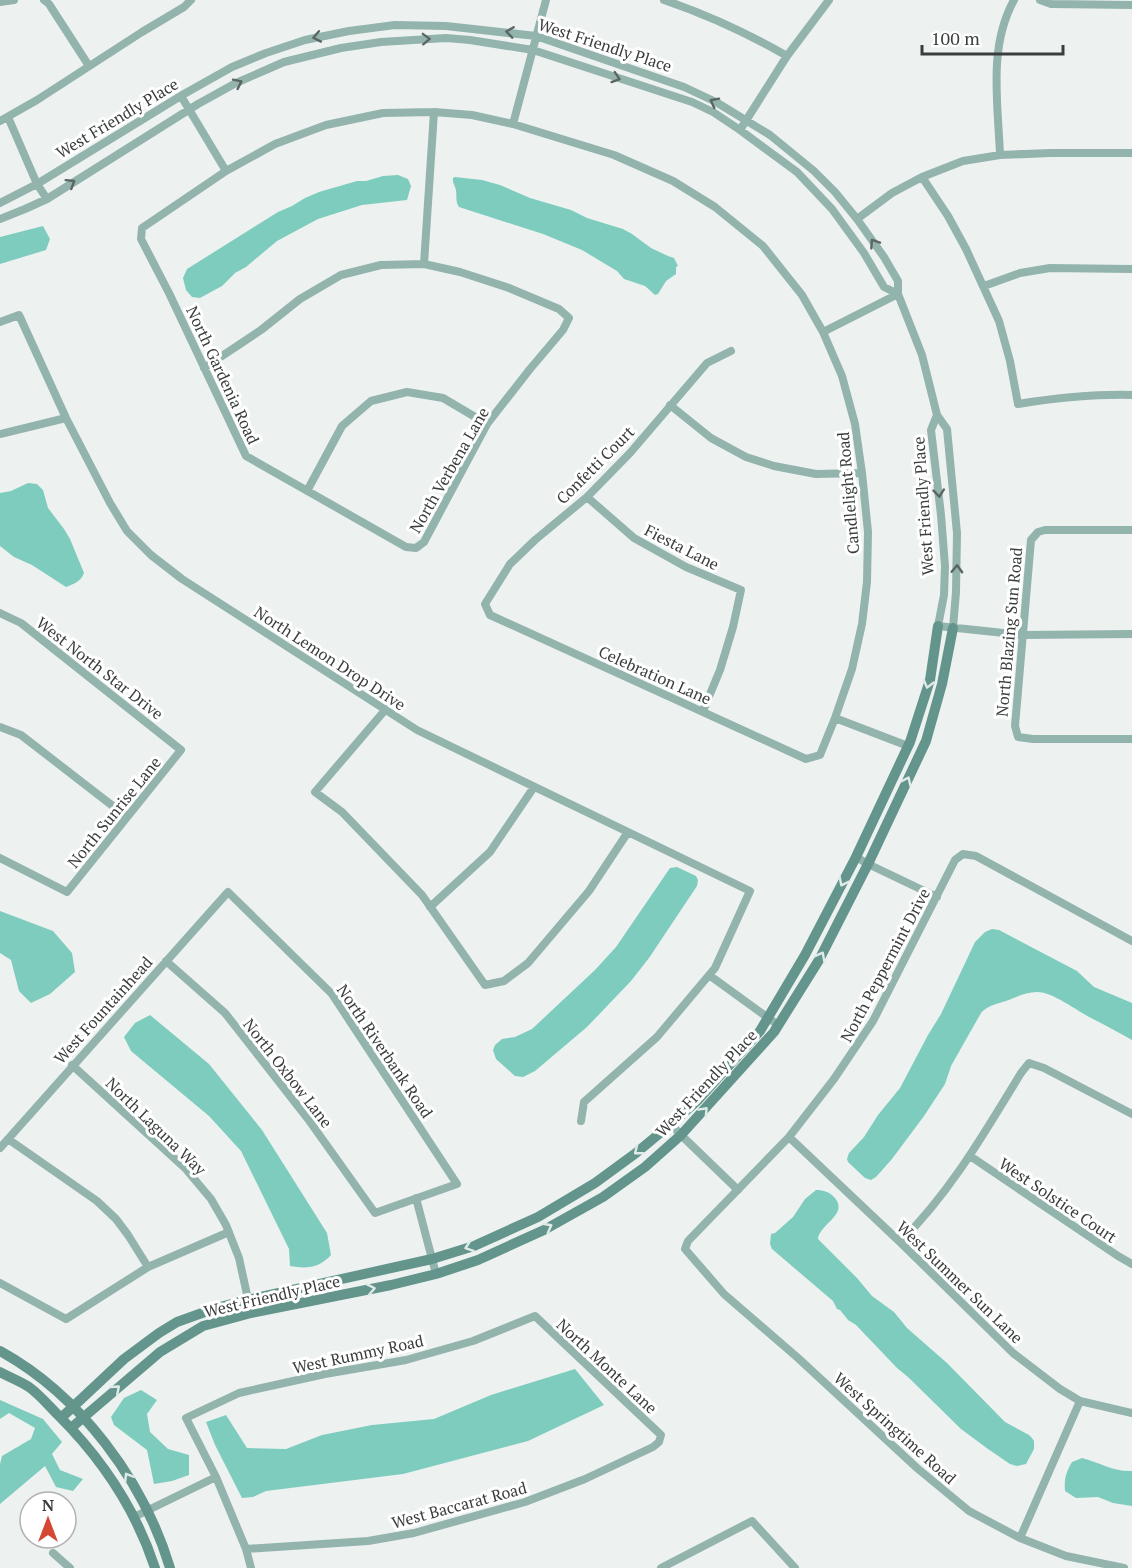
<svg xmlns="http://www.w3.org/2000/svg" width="1132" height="1568" font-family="'PT Serif',serif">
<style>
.water{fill:#7eccbd}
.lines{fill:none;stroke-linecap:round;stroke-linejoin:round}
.street{stroke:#93b3ad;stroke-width:8}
.secondary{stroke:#64958c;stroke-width:10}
.oneway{stroke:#5a6664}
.oneway2{stroke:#e0eae8}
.labels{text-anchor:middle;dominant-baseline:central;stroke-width:6;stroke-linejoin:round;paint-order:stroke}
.street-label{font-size:16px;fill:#3b3d3d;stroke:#fff}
</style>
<rect width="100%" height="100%" fill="#edf2f1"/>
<path class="water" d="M 398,175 L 408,179 L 411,186 L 407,200 L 362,205 L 318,219 L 277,241 L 246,267 L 235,273 L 222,286 L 200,298 L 192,297 L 186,290 L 183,278 L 187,269 L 278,212 L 292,206 L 305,198 L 319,192 L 357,181 L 366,181 L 383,176 Z
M 455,177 L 482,180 L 500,185 L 530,198 L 571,210 L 587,218 L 623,229 L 632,234 L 651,248 L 668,256 L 674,258 L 678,266 L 676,267 L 676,274 L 666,281 L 658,294 L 655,295 L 645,286 L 624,279 L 617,271 L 582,250 L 543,234 L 459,207 C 455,201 457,197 456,190 C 455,185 452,183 453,178 Z
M 43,226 L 50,239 L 46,250 L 0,264 L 0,237 Z
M 28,483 L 37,484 L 43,490 L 48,508 L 64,529 L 70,539 L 84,573 C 81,582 73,584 66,587 L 32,565 L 14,557 L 0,546 L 0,493 L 11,491 Z
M 677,867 L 696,876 L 698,880 L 697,886 L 649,958 L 631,981 L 587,1027 L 535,1071 L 523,1077 L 515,1076 L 496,1059 L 493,1050 L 495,1045 L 502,1039 L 515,1037 L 532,1029 L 595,970 L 616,947 L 670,868 Z
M 0,911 L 53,931 L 72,953 L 75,972 L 50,994 L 31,1003 L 19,991 L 11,960 L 0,953 Z
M 992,929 L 999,930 L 1077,971 L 1094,987 L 1132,1003 L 1132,1040 C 1118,1032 1105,1025 1091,1018 C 1077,1011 1053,992 1037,992 C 1026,992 1016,997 1006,1001 C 997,1004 988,1005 981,1013 L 951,1066 L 945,1084 L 924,1116 L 892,1159 L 876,1177 L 871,1180 L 865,1178 L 848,1162 L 847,1159 L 849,1153 L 864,1137 L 878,1115 L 900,1088 L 928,1035 L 941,1014 L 975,942 L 985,932 Z
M 150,1015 L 209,1064 L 262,1130 L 327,1233 L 331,1255 C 319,1268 307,1269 290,1266 L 289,1249 L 241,1151 L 209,1116 L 131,1051 L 124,1037 L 135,1023 Z
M 816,1190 C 824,1190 829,1192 834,1197 C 850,1214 819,1224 818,1239 L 857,1278 L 872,1296 L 894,1312 L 907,1328 L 947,1363 L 1005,1422 L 1029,1435 L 1032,1438 L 1034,1441 L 1034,1449 L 1026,1464 L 1017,1466 L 1010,1464 L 988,1449 L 961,1429 L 908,1377 L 897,1368 L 856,1325 L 848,1320 L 840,1310 L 837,1309 L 833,1301 L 772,1249 L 770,1244 L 771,1234 L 775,1233 L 793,1217 L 805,1199 Z
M 575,1369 L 604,1405 L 528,1441 L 403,1474 L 266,1491 L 253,1497 L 242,1498 L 215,1445 L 206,1422 L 226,1415 L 247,1448 L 286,1449 L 322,1435 L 372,1425 L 434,1419 L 491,1395 Z
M 141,1390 L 157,1400 L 147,1414 L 150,1432 L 168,1449 L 189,1455 L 189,1475 L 172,1481 L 154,1484 L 147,1450 L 114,1425 L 111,1417 L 124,1398 Z
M 0,1400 L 43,1419 L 62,1442 L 52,1454 L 60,1470 L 83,1479 L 73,1491 L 56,1487 L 45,1466 L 0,1504 L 0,1464 L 2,1456 L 31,1439 L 35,1428 L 9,1413 L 0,1419 Z
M 1082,1458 C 1099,1462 1113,1472 1132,1471 L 1132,1506 L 1113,1503 L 1098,1497 L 1076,1498 L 1065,1491 C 1064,1479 1066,1472 1072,1462 Z"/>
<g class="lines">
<path class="street" d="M 44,0 L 49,4 L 89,66
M 664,0 C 708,15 747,33 787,56
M 1040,0 L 1051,4 L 1132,5
M 0,2 L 14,0
M 181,96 L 226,171
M 8,117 L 37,184 L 47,199
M 0,121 L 37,100 L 142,32 L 184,7 L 191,0
M 513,124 L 546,0
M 740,130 L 787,56 L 829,0
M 1000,155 C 998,103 988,47 1014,0
M 922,177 L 948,216 L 966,249 L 999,321 L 1010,361 L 1018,404 C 1056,398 1093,394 1132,395
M 0,203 L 37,184 L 184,94 L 232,67 L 266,53 L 305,40 L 349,31 L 395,25 L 446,26 L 536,36 L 684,87 L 716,102 L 770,135 L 814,171 L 835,192 L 857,219 L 884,257 L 898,281 L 898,294 L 922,355 L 937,415 L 947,429 L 957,533 L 956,592 L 953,628
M 0,219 L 25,209 L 47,199 L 198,104 L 236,83 L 284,62 L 341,48 L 381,42 L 446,38 L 470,40 L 533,50 L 692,102 L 713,112 L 740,130 L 797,172 L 832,209 L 864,253 L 884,287 L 898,294
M 857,219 L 892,193 L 922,177 L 963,161 L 1000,155 L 1051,153 L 1132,153
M 424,264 L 434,112
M 984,286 L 1020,273 L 1050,268 L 1132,269
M 0,322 L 19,315 L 66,418 L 110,503 L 127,531 L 151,555 L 182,579 L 417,730 L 750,891 L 715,968 L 657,1037 L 584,1102 L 581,1121
M 823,332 L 898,294
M 204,368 L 261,330 L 300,299 L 341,275 L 381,265 L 424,264 L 460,272 L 509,288 L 559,309 L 569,318 L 563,330 L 530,369 L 487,424 L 424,542 L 416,548 L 406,547 L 246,456 L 169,293 L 141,239 L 142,228 L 226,171 L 275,144 L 326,125 L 383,113 L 434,112 L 472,115 L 513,124 L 614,155 L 673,181 L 715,207 L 763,246 L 802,295 L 823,332 L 842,376 L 855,424 L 862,473 L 868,532 L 867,582 L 862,624 L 852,669 L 835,718 L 820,755 L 806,759 L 490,615 L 485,604 L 510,564 L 535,540 L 587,497 L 630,453 L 707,363 L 731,351
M 670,405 L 711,438 L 746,457 L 774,466 L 816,474 L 862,473
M 937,415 L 931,430 L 941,515 L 945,566 L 944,595 L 938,626 L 1022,635 L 1132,634
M 0,434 L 66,418
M 307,491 L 342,426 L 371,401 L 407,392 L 443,398 L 487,424
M 587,497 L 634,538 L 686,567 L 741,590 L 733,627 L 720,670 L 703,711
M 1132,530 L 1045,530 L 1038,532 L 1031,540 L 1015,726 L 1018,737 L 1033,739 L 1132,739
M 0,613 L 21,623 L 181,750 L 67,892 L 0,858
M 386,709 L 315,792 L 342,812 L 422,895 L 485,985 L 504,981 L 528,963 L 589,891 L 628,832
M 835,718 L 908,746
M 0,727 L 21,735 L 127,817
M 856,857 L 868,864 L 937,897
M 430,907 L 490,852 L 534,787
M 709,975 L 778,1025
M 72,1065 L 185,1168 L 211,1199 L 226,1225 L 239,1258 L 251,1313
M 671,1124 L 681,1135 L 738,1190
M 789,1137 L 900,1242 L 1013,1353 L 1060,1389 L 1080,1401 L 1132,1413
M 8,1139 L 97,1201 L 116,1219 L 128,1235 L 148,1267
M 0,1148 L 228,892 L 332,994 L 457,1184 L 375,1213 L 308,1119 L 225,1013 L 166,961
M 970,1156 L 1118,1256 L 1132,1264
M 416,1198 L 436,1274
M 900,1242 C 950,1193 985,1132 1021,1073 L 1029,1063 L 1044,1068 L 1132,1114
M 0,1283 L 66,1319 L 148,1267 L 229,1232
M 134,1517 L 216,1477
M 1020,1538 L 1080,1401
M 246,1549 L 368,1541 L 414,1533 L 525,1502 L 585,1479 L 653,1447 L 659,1442 L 661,1435 L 535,1316 L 473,1341 L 406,1360 L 325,1374 L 239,1393 L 186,1418 L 216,1477 L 246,1549 L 251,1568
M 53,1553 L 70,1568
M 661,1568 L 752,1521 L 795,1568
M 1124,1568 L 1066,1556 L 1020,1538 L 969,1511 L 917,1468 L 798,1358 L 724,1294 L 685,1249 L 688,1241 L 789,1137 L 834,1079 L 873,1021 L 955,860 L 963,854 L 976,856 L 1132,941"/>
<path class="secondary" d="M 0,1351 C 80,1395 144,1481 170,1568
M 0,1372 C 9,1377 20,1381 29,1387 C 40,1395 49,1406 59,1416 C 102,1459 136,1510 155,1568
M 61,1418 L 124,1359 L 159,1333 L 177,1322 L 216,1308 L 247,1300 L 432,1259 L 474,1246 L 538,1217 L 595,1183 L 636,1153 L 671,1124 L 698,1100 L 760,1031 L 805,955 L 856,857 L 910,742 L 930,680 L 938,626
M 71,1428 L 160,1352 L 203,1326 L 251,1313 L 391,1285 L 436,1274 L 478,1260 L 544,1230 L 603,1197 L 645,1167 L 681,1135 L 774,1032 L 819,960 L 868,864 L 926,741 L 942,684 L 953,628"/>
</g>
<defs><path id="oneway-chevron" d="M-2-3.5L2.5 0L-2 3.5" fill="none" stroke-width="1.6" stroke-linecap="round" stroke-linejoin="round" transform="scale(1.5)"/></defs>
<g class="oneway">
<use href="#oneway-chevron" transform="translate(510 32) rotate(-172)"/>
<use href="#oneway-chevron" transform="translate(317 37) rotate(169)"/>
<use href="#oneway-chevron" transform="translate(426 39) rotate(-2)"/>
<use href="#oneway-chevron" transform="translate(616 78) rotate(18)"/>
<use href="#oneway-chevron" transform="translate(238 83) rotate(-26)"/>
<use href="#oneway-chevron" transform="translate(714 102) rotate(-153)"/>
<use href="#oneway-chevron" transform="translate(71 183) rotate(-32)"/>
<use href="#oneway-chevron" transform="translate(874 243) rotate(-124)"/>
<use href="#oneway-chevron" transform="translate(939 493) rotate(84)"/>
<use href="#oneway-chevron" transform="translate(957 569) rotate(-88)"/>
</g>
<g class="oneway2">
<use href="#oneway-chevron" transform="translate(928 684) rotate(105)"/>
<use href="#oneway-chevron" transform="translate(907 781) rotate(-65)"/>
<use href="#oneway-chevron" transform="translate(843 882) rotate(117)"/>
<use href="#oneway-chevron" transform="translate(821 956) rotate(-62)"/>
<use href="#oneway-chevron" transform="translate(704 1111) rotate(-47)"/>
<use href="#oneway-chevron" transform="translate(638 1151) rotate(142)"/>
<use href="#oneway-chevron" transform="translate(548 1227) rotate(-28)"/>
<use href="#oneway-chevron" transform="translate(469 1247) rotate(161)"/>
<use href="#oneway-chevron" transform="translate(371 1289) rotate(-11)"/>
<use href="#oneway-chevron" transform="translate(116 1389) rotate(-41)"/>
<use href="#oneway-chevron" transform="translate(128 1477) rotate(-122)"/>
</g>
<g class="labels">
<g class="street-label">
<text transform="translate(605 45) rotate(18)">West Friendly Place</text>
<text transform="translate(117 118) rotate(-31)">West Friendly Place</text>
<text transform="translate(223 375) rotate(65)">North Gardenia Road</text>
<text transform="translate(595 465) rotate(-45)">Confetti Court</text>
<text transform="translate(449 470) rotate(-60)">North Verbena Lane</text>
<text transform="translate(848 493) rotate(-95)">Candlelight Road</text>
<text transform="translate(923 506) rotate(-94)">West Friendly Place</text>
<text transform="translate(682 547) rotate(27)">Fiesta Lane</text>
<text transform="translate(1009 632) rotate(-85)">North Blazing Sun Road</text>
<text transform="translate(330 658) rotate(33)">North Lemon Drop Drive</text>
<text transform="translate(100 668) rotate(38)">West North Star Drive</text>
<text transform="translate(655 675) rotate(24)">Celebration Lane</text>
<text transform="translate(114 812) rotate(-51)">North Sunrise Lane</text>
<text transform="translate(885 965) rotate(-62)">North Peppermint Drive</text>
<text transform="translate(103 1010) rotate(-48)">West Fountainhead</text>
<text transform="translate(385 1051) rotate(56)">North Riverbank Road</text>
<text transform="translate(288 1073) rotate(52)">North Oxbow Lane</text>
<text transform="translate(706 1083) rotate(-47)">West Friendly Place</text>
<text transform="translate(156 1126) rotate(44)">North Laguna Way</text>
<text transform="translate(1058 1200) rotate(34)">West Solstice Court</text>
<text transform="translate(960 1282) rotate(44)">West Summer Sun Lane</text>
<text transform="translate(272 1296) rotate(-13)">West Friendly Place</text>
<text transform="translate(358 1354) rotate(-12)">West Rummy Road</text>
<text transform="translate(607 1366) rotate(43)">North Monte Lane</text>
<text transform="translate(895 1428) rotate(42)">West Springtime Road</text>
<text transform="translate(459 1505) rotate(-15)">West Baccarat Road</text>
</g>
</g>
<g transform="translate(48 1520)"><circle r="28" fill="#ffffff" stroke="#b1b1b1" stroke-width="1.5"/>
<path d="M0-4.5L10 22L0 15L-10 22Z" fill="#d34733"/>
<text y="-9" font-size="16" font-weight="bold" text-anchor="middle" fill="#3b3d3d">N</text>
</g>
<path d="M922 45v9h141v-9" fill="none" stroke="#3b3d3d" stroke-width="3"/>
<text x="931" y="45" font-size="18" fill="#3b3d3d" stroke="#ffffff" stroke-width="4.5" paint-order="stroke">100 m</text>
</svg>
